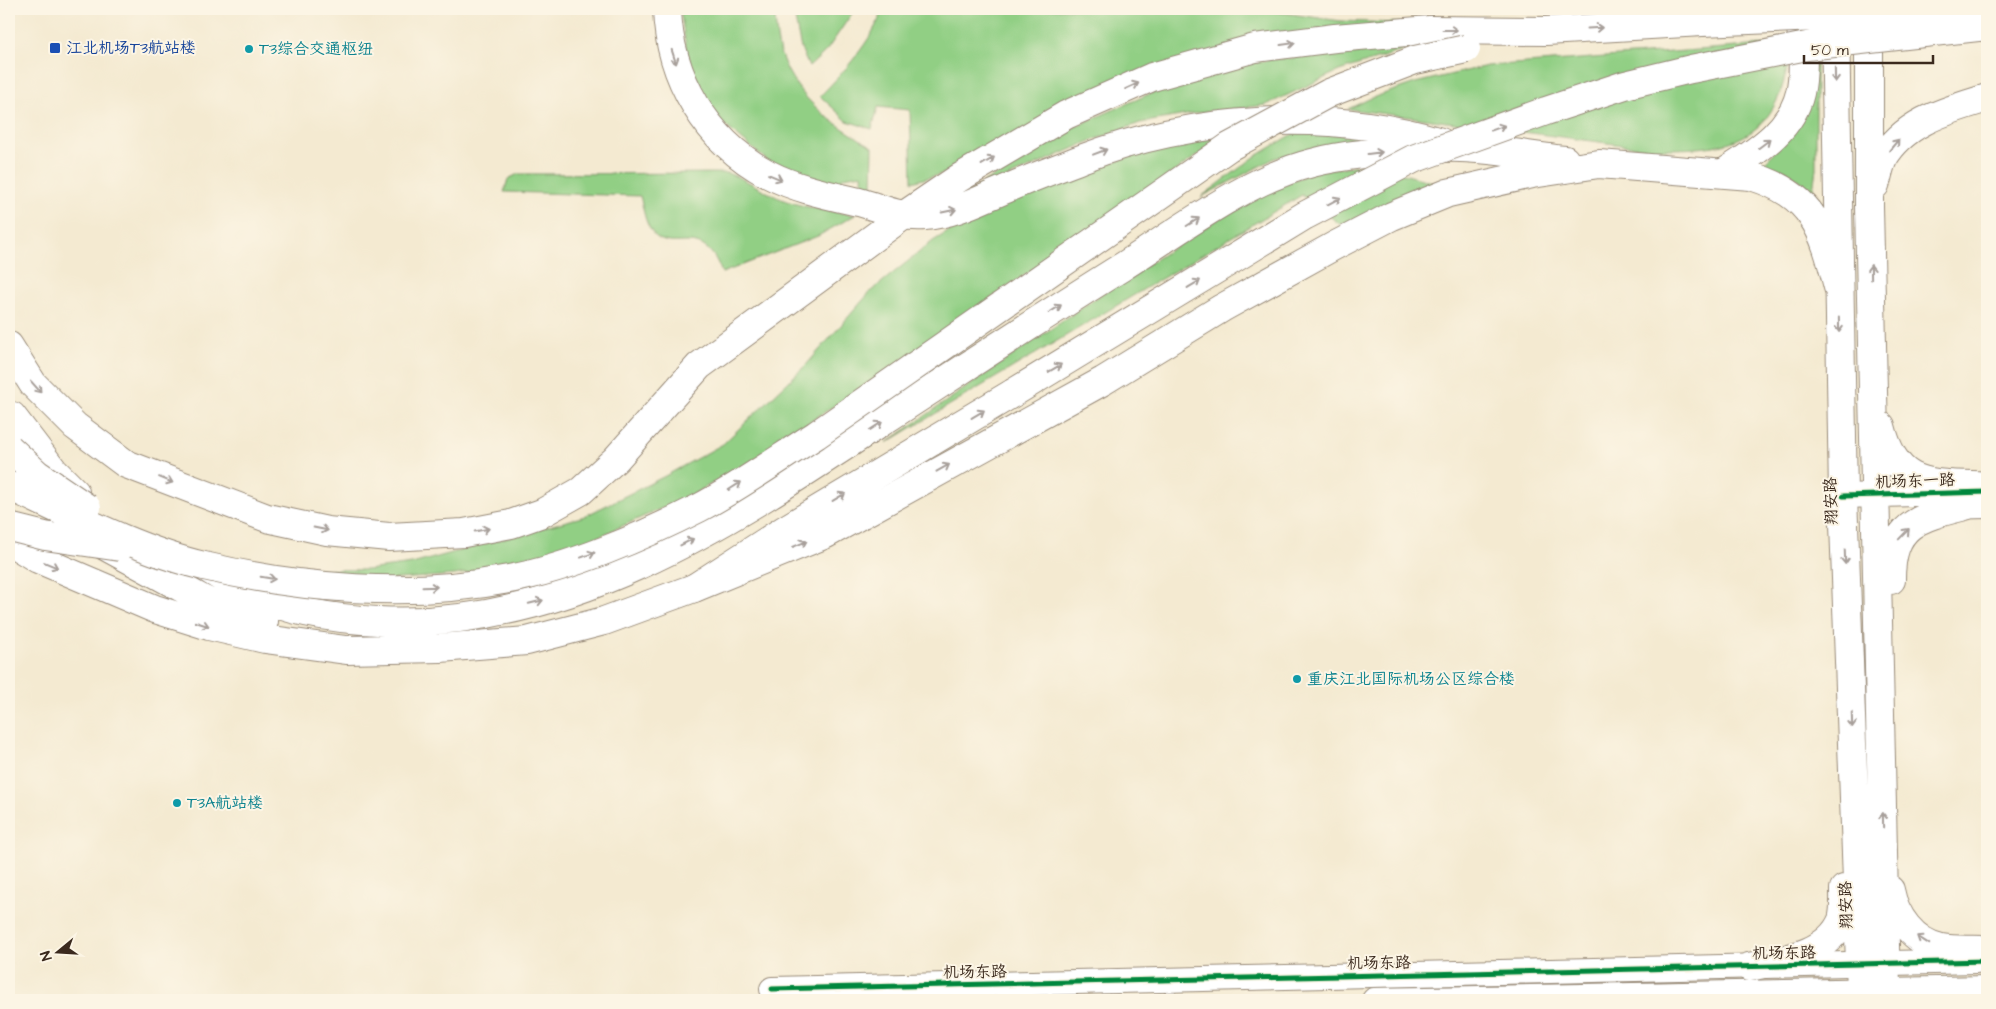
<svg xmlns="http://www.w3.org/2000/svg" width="1996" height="1009" font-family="'Architects Daughter','LXGW WenKai TC',sans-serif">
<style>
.green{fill:#91cf84;stroke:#667c51}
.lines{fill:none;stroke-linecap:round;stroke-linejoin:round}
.tertiary-casing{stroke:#988a78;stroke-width:26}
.secondary-casing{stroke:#988a78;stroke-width:30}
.trunk-casing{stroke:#988a78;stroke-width:30}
.tertiary{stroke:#fff;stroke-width:24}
.secondary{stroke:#fff;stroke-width:28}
.trunk{stroke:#fff;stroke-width:28}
.trunk-bridge-casing{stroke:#988a78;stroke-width:30;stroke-linecap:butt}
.trunk-bridge{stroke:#fff;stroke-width:28}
.cycleway-casing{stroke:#fcf5e5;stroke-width:8}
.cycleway{stroke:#00873e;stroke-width:5}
.oneway{stroke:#a79f9a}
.transit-dot{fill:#1a4fb4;stroke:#fcf5e5;stroke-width:2}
.culture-dot{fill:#0f9aa8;stroke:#fcf5e5;stroke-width:2}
.labels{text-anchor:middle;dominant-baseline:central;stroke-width:4;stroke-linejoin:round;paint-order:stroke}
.transit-label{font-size:16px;fill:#164399;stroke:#fcf5e5;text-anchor:start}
.culture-label{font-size:16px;fill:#0d838f;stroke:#fcf5e5;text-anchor:start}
.street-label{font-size:16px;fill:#3b2a1e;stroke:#fcf5e5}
</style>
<rect width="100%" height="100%" fill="#fcf5e5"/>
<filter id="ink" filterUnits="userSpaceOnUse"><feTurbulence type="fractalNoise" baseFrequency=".02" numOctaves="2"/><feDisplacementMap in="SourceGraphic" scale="10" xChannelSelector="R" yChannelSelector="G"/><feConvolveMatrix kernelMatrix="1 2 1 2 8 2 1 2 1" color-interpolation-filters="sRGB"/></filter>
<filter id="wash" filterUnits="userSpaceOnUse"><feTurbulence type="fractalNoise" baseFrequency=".0096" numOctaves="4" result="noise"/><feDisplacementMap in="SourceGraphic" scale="20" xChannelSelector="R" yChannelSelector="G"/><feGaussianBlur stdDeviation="1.12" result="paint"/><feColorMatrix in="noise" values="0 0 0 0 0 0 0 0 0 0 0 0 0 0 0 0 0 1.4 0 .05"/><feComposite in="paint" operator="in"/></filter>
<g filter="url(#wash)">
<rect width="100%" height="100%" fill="#f4ead1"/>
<path class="green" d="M 680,9 L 774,9 C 776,23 776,41 781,55 C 798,101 832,123 873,147 L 872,190 L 863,192 L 862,174 L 843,177 L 838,190 L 774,166 L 722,123 L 702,93 L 687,53 Z
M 793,9 L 855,9 L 827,50 L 809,67 L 801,49 Z
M 883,9 L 1255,9 L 1341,21 L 1422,24 L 1264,38 L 950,172 L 912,182 L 910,110 L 878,107 L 872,129 L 847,121 L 820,96 C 844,72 872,41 883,9 Z
M 1816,9 L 1816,169 L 1813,190 L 1785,170 L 1763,164 L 1775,152 Z
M 1790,43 C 1790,58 1787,70 1783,84 C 1764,150 1710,149 1653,149 L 1348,109 L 1369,99 L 1415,83 L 1487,66 Z
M 1411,48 L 1339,71 L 1266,105 L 1197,113 L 1140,123 L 1088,142 L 955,201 L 1067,130 L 1147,95 L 1223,69 L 1268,60 Z
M 1300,130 L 1389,140 L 1321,147 L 1275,158 L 1201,197 L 1253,158 Z
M 1227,135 L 886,371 L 753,460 L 692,495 L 575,547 L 502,567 L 455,575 L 370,581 L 303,569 L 367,570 L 412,564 L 585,516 L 665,476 L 723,444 L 807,364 L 871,291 L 933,241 L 966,221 L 1071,176 L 1145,152 Z
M 1367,164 L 1436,183 L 1341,225 L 1302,195 L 886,443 L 1103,293 L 1248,200 L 1315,171 Z
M 727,173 C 746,179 761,190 779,198 C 803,208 830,211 855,215 L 818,236 L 722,273 C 718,263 714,253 705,247 C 688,234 662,254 649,227 C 644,218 643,206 640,196 L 504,192 L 508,179 L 518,174 Z"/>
</g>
<g filter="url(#ink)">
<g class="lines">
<g class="tertiary-casing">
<path id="tertiary" d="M 1843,496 L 1953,493
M 1945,507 L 1987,506
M 772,989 L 1976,961
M 1374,1000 L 1987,988"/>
</g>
<g class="secondary-casing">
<path id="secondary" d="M 667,9 C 669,77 707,142 768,174 C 797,189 828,195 859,202 C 882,208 900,218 925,216 C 954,214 979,200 1006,189 C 1030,178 1056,169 1081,159 C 1192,116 1328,108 1441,142
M 1869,15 L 1869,206 L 1886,991
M 1835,20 L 1843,496 L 1861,991
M 1724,173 C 1755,152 1791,131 1800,93 C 1805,71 1802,45 1801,23
M 1875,185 C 1878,177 1879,167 1883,159 C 1904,121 1949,110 1987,98
M 12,416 L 54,471 L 75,492
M 1881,426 C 1897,491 1932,482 1987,486
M 94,540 L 204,600 L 234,614 L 264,621
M 9,541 L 38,559 L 155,609 L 209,626 L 265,639 L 346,650 L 440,648 L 527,641 L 604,621 L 694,588 L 826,534 L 1103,381 L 1222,308 L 1334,246 L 1392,216 L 1448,193 L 1532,174 L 1599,164 L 1751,176 C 1813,195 1823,228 1838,287
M 208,569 C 223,578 238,588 254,595 C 292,613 336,619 378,621 C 566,631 727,524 877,425 C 959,372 1040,318 1122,267 C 1180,230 1245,180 1312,163 C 1345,154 1382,152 1416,150 C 1431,149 1446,147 1461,148 C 1495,149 1530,156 1565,160
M 1891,580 C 1891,524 1917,518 1965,506
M 1890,890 C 1895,916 1913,942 1941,948 C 1955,951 1972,949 1987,950
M 1749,967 C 1781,960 1828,955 1842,920 C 1845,910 1844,899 1844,889"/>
</g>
<g class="trunk-casing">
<path id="trunk" d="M 9,346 L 33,384 L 75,426 L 126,464 L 267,518 L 327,531 L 389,537 L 464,533 L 511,524 L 542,513 L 581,491 L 616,459 L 699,366 L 903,216 L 959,178 L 1066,115 L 1152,77 L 1255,48 L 1335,38 L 1430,30 L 1546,31 L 1702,22
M 694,588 L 784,530 L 1013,393"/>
</g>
<use href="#tertiary" class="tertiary"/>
<use href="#secondary" class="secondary"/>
<use href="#trunk" class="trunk"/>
<g class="trunk-bridge-casing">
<path id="trunk-bridge" d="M 1702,22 L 1980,10
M 1013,393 L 1304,216 L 1413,159 L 1546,111 L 1625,85 L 1691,69 L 1807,46 L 1987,26
M 9,448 L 37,474 L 87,508
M 9,486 C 69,514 140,551 204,566 C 301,589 410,598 509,579 C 570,568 644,536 699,508 C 739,487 778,459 816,435 L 1229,147 L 1329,93 L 1415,60 L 1466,49
M 9,527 L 45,536 L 120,547"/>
</g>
<use href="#trunk-bridge" class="trunk-bridge"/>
<g class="cycleway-casing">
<path id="cycleway" d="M 1843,496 L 1987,492
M 772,989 L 1987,961"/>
</g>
<use href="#cycleway" class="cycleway"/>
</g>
<defs><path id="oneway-shaft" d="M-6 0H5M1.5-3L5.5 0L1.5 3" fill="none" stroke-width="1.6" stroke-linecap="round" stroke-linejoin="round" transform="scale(1.25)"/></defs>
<g class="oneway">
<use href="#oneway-shaft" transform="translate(1595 28) rotate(-3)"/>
<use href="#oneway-shaft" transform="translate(1450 30)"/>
<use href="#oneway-shaft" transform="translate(1288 44) rotate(-8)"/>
<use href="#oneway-shaft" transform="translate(674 57) rotate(72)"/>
<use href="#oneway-shaft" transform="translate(1835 75) rotate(89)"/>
<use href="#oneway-shaft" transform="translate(1132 86) rotate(-24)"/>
<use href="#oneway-shaft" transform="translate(1498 128) rotate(-20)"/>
<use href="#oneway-shaft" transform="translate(1764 144) rotate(-37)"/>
<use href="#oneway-shaft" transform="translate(1894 145) rotate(-50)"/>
<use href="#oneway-shaft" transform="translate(1100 152) rotate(-21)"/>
<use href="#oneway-shaft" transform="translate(1375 153) rotate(-7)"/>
<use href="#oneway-shaft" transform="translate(988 161) rotate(-31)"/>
<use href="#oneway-shaft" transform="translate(775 177) rotate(23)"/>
<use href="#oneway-shaft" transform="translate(1334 201) rotate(-28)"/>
<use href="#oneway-shaft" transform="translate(949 211) rotate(-12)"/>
<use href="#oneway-shaft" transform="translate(1193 222) rotate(-32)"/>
<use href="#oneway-shaft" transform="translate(1871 272) rotate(-91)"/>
<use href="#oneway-shaft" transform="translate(1194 284) rotate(-31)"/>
<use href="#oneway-shaft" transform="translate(1055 309) rotate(-32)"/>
<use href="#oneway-shaft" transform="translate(1839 325) rotate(89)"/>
<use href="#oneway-shaft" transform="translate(1055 368) rotate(-31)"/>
<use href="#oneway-shaft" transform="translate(36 387) rotate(49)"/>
<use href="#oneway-shaft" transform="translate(978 414) rotate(-31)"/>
<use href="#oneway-shaft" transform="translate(876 426) rotate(-33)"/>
<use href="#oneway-shaft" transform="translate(943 468) rotate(-29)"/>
<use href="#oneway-shaft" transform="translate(166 480) rotate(22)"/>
<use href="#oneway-shaft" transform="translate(735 486) rotate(-32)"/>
<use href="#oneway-shaft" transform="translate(839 497) rotate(-31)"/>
<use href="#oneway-shaft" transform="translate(321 529) rotate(11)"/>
<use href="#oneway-shaft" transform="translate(482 530) rotate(-11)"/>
<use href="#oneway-shaft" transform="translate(1904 534) rotate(-46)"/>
<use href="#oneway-shaft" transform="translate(687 542) rotate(-27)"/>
<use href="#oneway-shaft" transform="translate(800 544) rotate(-23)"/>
<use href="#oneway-shaft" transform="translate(588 555) rotate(-20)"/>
<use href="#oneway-shaft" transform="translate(1845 557) rotate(88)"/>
<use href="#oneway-shaft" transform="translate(51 565) rotate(23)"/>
<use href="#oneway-shaft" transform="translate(268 578) rotate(10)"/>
<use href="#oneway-shaft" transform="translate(430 587) rotate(-2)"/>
<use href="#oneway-shaft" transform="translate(536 602) rotate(-14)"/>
<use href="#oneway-shaft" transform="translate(202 624) rotate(18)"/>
<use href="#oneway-shaft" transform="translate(1852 720) rotate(88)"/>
<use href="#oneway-shaft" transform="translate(1883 820) rotate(-91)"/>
<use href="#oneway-shaft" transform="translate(1923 940) rotate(-147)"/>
</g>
</g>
<rect class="transit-dot" x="49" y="42" width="12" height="12" rx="2.5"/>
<g class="culture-dot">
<circle cx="249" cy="49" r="5"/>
<circle cx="1297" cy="679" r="5"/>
<circle cx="177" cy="803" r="5"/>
</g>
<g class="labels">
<g class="transit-label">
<text x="66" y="48">江北机场T3航站楼</text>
</g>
<g class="culture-label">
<text x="259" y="49">T3综合交通枢纽</text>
<text x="1307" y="679">重庆江北国际机场公区综合楼</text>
<text x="187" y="803">T3A航站楼</text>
</g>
<g class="street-label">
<text transform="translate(1915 481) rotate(-2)">机场东一路</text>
<text transform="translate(1831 501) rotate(-92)">翔安路</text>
<text transform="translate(1846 905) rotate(-92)">翔安路</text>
<text transform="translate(1784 953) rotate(-1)">机场东路</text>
<text transform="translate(1379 963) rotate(-1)">机场东路</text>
<text transform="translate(975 972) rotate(-1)">机场东路</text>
</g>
</g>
<rect width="1996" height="1009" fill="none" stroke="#fcf5e5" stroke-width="30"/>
<g transform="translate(58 952) rotate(252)" stroke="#fcf5e5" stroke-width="4" paint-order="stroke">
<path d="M0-4L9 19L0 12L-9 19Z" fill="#3b2a1e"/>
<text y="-8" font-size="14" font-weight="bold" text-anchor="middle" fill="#3b2a1e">N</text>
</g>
<path d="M1804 55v8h129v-8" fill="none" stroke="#3b2a1e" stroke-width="2.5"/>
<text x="1811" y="55" font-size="15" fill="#3b2a1e" stroke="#fcf5e5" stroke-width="4" paint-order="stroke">50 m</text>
</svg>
